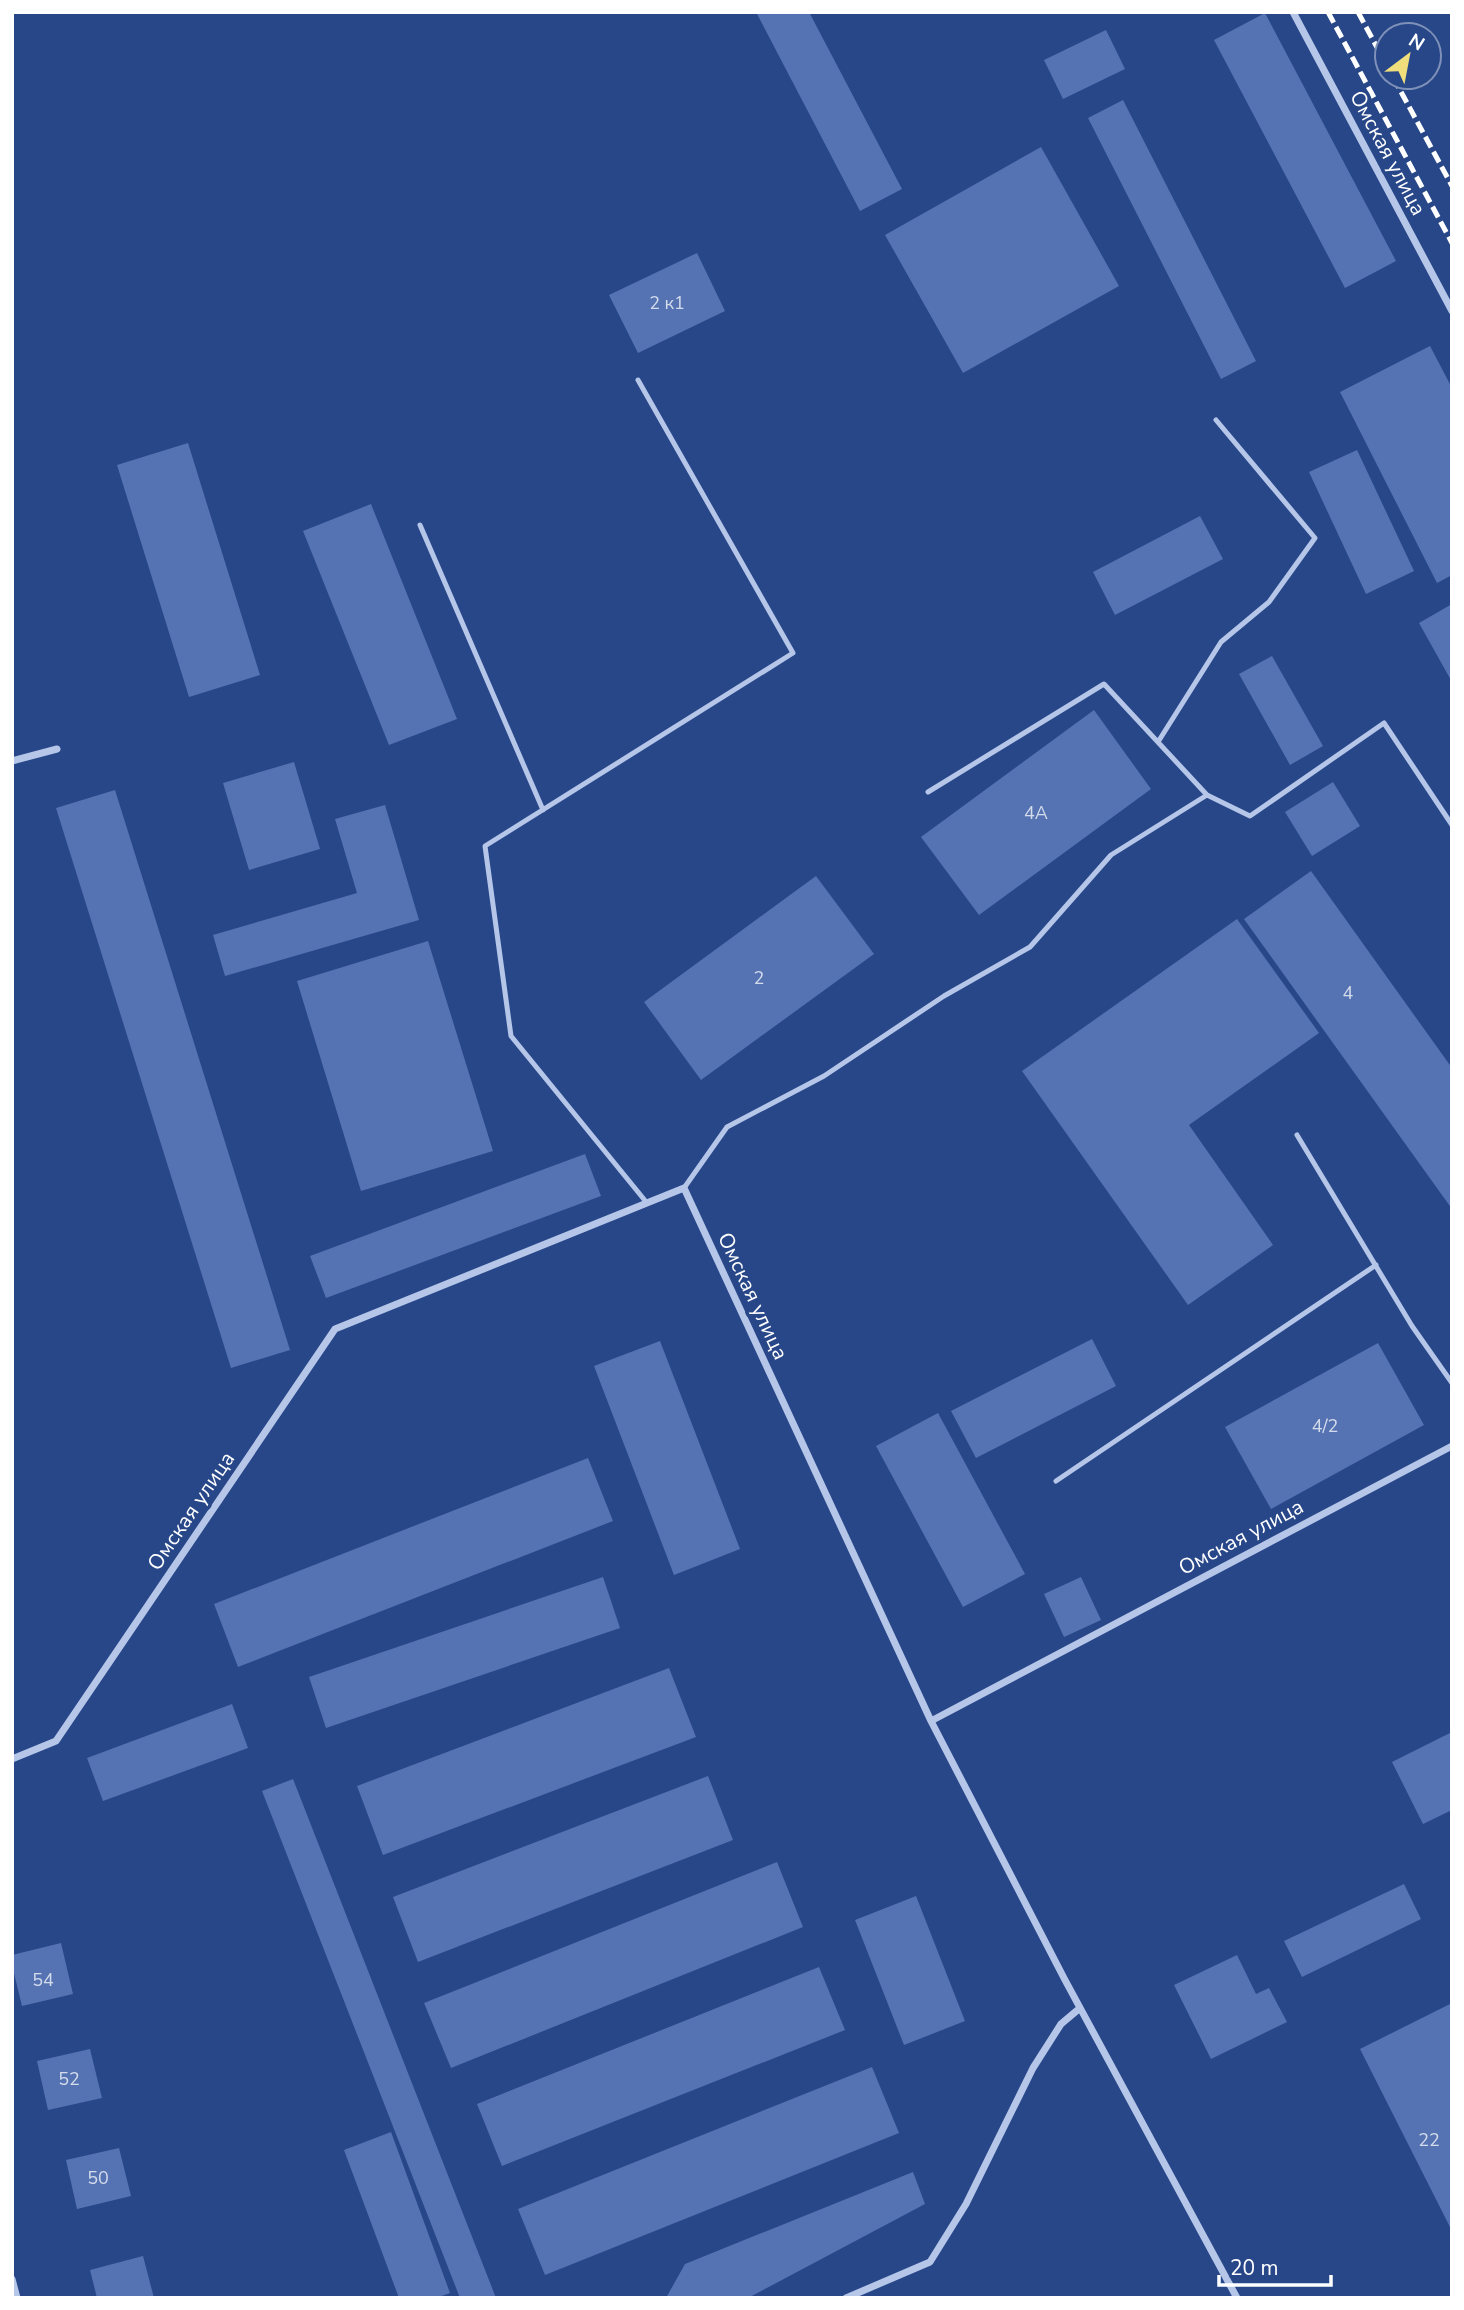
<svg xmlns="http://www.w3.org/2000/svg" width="1464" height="2310" font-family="'Nunito Sans',sans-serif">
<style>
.building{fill:#5573b2}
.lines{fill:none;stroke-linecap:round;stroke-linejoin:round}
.service{stroke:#b5c6e9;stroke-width:5}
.minor{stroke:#b5c6e9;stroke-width:7}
.rail{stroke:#fff;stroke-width:5;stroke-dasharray:12 5;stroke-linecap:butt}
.labels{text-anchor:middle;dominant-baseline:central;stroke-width:7;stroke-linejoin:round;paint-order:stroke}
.number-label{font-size:18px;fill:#d4dcec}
.street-label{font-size:21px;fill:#fff;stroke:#284789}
</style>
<rect width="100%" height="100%" fill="#284789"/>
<path class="building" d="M 756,12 L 809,12 L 902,189 L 860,211 Z
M 1265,13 L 1396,261 L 1345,288 L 1214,40 Z
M 1106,30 L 1125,69 L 1063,99 L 1044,60 Z
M 1123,100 L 1256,361 L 1221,379 L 1088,118 Z
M 1041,147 L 1119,286 L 963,373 L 885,235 Z
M 697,253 L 725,311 L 638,353 L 609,295 Z
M 1430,346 L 1452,388 L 1452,575 L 1437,583 L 1340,392 Z
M 188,443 L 260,675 L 189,697 L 117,465 Z
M 1357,450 L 1414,571 L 1366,594 L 1309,472 Z
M 371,504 L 457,719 L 389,745 L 303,531 Z
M 1200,516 L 1223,559 L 1115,615 L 1093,572 Z
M 1452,604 L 1452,682 L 1419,623 Z
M 1272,656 L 1323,746 L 1290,765 L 1239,674 Z
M 1094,710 L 1151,789 L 979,915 L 921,837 Z
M 294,762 L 320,849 L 249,870 L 223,783 Z
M 1333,782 L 1360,826 L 1312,856 L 1285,812 Z
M 115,790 L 290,1350 L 231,1368 L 56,808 Z
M 385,805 L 419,920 L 225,976 L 213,935 L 357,893 L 335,819 Z
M 1311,871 L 1452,1068 L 1452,1209 L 1244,919 Z
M 816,876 L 874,954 L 701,1080 L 644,1002 Z
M 1237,919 L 1319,1033 L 1189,1125 L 1273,1245 L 1188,1305 L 1022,1071 Z
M 428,941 L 493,1151 L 361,1191 L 297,981 Z
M 585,1154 L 601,1196 L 326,1298 L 310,1256 Z
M 1092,1339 L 1116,1386 L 976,1458 L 951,1411 Z
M 660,1341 L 740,1549 L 674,1575 L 594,1366 Z
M 1378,1343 L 1424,1425 L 1271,1509 L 1225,1427 Z
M 938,1413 L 1025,1574 L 963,1607 L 876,1446 Z
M 588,1458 L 613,1521 L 238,1667 L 214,1604 Z
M 603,1577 L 620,1628 L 326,1728 L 309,1677 Z
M 1081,1577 L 1101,1620 L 1064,1637 L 1044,1594 Z
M 669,1668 L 696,1737 L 383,1855 L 357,1786 Z
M 232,1704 L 248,1748 L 103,1801 L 87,1758 Z
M 1452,1732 L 1452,1810 L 1423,1824 L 1392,1762 Z
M 708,1776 L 733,1840 L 418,1962 L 393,1897 Z
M 293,1779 L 496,2298 L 460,2298 L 262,1791 Z
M 777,1862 L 803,1927 L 451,2068 L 424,2003 Z
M 1404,1884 L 1421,1919 L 1302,1977 L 1284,1941 Z
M 916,1896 L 965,2021 L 904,2045 L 855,1920 Z
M 61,1943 L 73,1994 L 22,2006 L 12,1965 L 12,1955 Z
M 1237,1955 L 1256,1994 L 1269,1988 L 1287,2022 L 1211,2059 L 1174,1985 Z
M 819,1967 L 845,2030 L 502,2166 L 477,2104 Z
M 1452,2003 L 1452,2231 L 1360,2049 Z
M 90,2049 L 102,2098 L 48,2110 L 37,2061 Z
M 872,2067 L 899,2133 L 545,2275 L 518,2209 Z
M 391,2132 L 450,2293 L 436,2298 L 399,2298 L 344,2150 Z
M 119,2148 L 131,2196 L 77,2209 L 66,2160 Z
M 913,2172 L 925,2204 L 748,2298 L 666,2298 L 685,2264 Z
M 143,2256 L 154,2298 L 97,2298 L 90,2270 Z"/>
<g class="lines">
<path class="service" d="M 638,380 L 793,653 L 485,846 L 511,1036 L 647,1203
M 420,525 L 543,810
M 1158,742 L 1221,642 L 1269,602 L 1315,538 L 1216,420
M 1207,795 L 1250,816 L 1384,723 L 1452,825
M 1297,1135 L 1412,1326 L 1452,1383
M 684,1188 L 727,1127 L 824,1076 L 944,996 L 1030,947 L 1111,855 L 1207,795 L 1104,684 L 928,792
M 1056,1481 L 1376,1265"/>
<path class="minor" d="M 1293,12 L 1452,311
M 12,761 L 57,749
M 931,1721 L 1065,1980 L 1237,2298
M 12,1759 L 56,1741 L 335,1329 L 684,1188 L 931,1721 L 1452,1446
M 12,2279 L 17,2298
M 846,2298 L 930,2262 L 966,2204 L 1033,2068 L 1061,2024 L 1080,2008"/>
<path class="rail" d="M 1328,12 L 1452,243
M 1358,12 L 1387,66
M 1393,77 L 1452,186"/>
</g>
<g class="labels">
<g class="number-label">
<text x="667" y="303">2 к1</text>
<text x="1036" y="813">4А</text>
<text x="759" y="978">2</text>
<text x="1348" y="993">4</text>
<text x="1325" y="1426">4/2</text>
<text x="43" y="1980">54</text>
<text x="69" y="2079">52</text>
<text x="1429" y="2140">22</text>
<text x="98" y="2178">50</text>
</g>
<g class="street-label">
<text transform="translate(1388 153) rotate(62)">Омская улица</text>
<text transform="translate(753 1296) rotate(65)">Омская улица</text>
<text transform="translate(191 1511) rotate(-56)">Омская улица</text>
<text transform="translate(1241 1537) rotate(-28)">Омская улица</text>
</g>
</g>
<rect width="1464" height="2310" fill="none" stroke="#ffffff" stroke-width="28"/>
<g transform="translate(1408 56) rotate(32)"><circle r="33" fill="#284789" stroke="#7e91b8" stroke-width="2"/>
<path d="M0-5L12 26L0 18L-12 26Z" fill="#f0dd7c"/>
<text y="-10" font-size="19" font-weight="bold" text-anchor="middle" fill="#ffffff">N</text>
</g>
<path d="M1219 2275v10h112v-10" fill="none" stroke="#ffffff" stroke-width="3.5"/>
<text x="1230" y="2275" font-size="21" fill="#ffffff" stroke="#284789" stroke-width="5" paint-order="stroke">20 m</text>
</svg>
